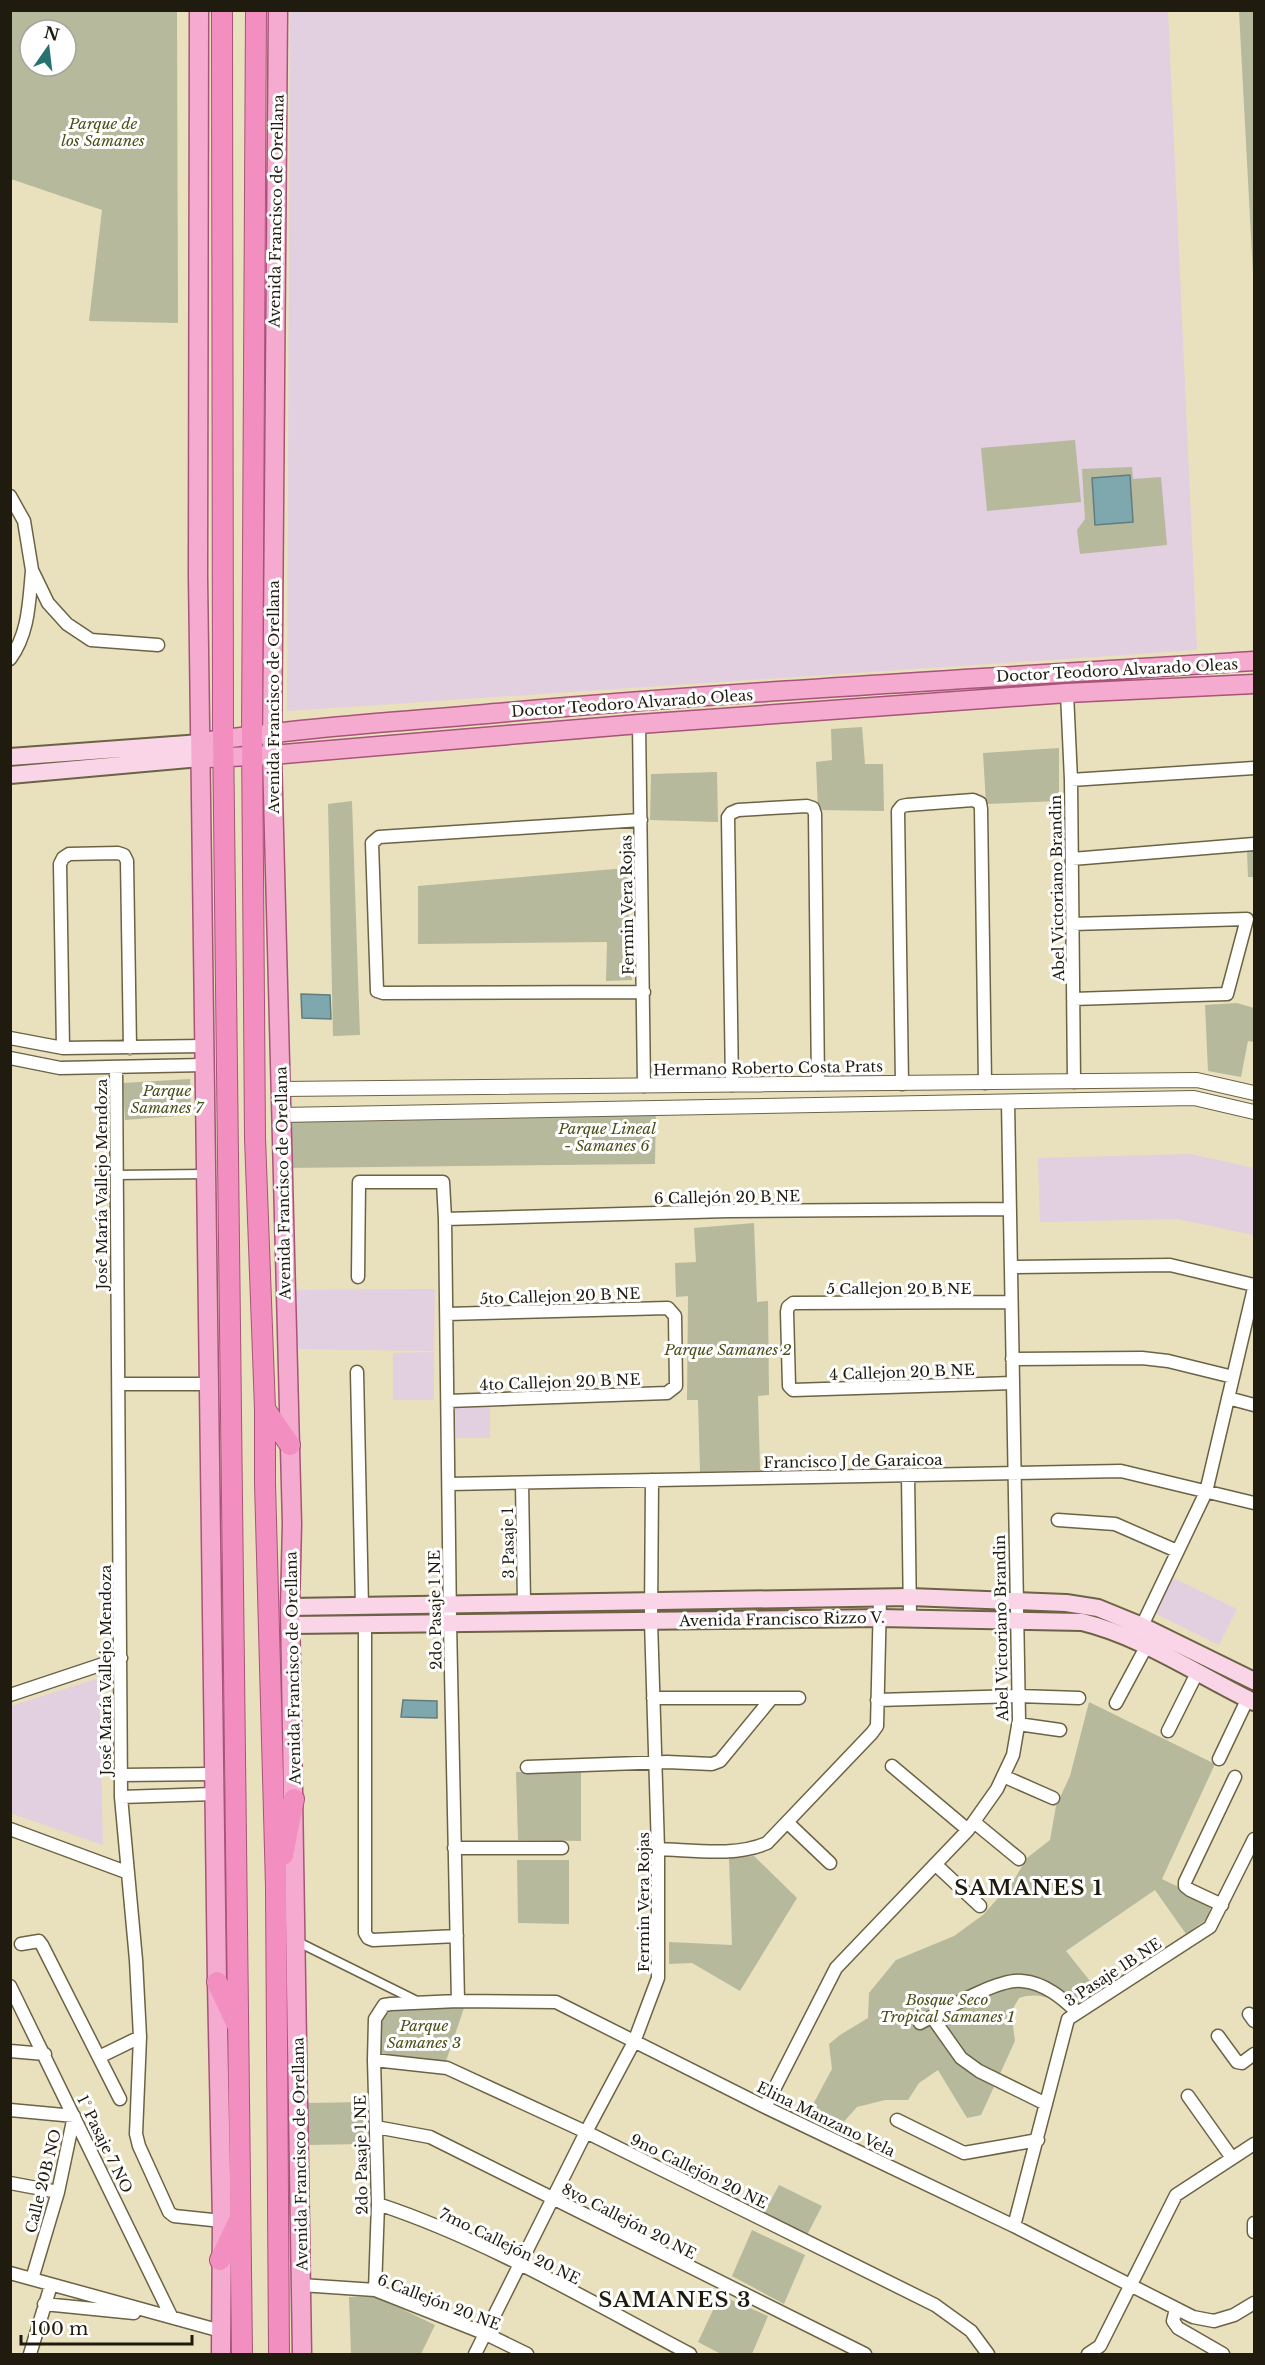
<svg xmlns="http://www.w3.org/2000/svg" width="1265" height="2365" font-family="'Libre Baskerville',serif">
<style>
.education{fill:#e2cfdf}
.green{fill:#b6b99c;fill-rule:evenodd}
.water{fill:#7ea7ae;stroke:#627d7e;stroke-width:1.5}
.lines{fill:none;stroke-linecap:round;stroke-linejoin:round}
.pedestrian-casing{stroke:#6c6345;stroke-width:11}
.minor-casing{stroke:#6c6345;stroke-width:15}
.tertiary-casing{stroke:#6c6345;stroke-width:16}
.secondary-casing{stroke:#6c6345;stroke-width:20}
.primary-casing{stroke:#a65478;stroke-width:21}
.trunk-casing{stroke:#a65478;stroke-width:22}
.pedestrian{stroke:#fff;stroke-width:8}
.minor{stroke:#fff;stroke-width:12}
.tertiary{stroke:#fff;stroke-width:14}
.secondary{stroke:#fad5e8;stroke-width:16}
.primary{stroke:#f5abd0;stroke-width:18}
.trunk{stroke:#f28fc0;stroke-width:20}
.labels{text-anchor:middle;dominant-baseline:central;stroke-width:6;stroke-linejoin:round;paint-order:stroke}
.park-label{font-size:15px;font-style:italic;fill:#4b4e18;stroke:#fff}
.street-label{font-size:15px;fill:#1f1b0f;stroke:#fff}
.district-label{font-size:21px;font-weight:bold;letter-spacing:1.5px;fill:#1f1b0f;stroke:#fff}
</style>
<rect width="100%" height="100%" fill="#e9e0be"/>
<path class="education" d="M 290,11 L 1168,11 L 1197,650 L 287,711 Z
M 1190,1154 L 1254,1168 L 1254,1235 L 1177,1219 L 1040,1222 L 1038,1158 Z
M 435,1289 L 434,1351 L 294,1349 L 294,1290 Z
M 434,1352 L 434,1400 L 393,1400 L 393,1353 Z
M 490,1403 L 490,1438 L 456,1438 L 455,1405 Z
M 1173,1578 L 1237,1609 L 1219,1645 L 1156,1614 Z
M 99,1678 L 103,1845 L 10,1813 L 11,1706 Z"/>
<path class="green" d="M 11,10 L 177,11 L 178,323 L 89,321 L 102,210 L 11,179 ZM 30,30 L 66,30 L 66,66 L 30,66 Z
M 1239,11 L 1254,11 L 1254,293 Z
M 1075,440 L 1081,502 L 987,511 L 981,448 Z
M 1132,467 L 1133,479 L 1161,477 L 1167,545 L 1080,554 L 1077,530 L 1085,519 L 1082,469 Z
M 862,727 L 865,764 L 883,764 L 884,811 L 818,810 L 816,762 L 832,760 L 831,729 Z
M 1059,748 L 1059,801 L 986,804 L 983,753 Z
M 717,772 L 718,822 L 650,820 L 651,774 Z
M 352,801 L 360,1035 L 333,1036 L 328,804 Z
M 1247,851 L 1254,851 L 1254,877 L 1248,877 Z
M 626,868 L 632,980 L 606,981 L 607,942 L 418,944 L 418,886 Z
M 1237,1003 L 1254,1008 L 1254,1042 L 1248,1041 L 1241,1077 L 1208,1071 L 1205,1005 Z
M 190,1079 L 191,1115 L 125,1120 L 123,1083 Z
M 656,1107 L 655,1164 L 283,1168 L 281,1115 Z
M 754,1223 L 757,1302 L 768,1301 L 769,1395 L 758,1396 L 760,1470 L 700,1472 L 698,1400 L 687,1400 L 688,1296 L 676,1297 L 675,1263 L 696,1262 L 694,1228 Z
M 1089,1702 L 1215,1764 L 1162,1879 L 1212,1903 L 1207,1919 L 1186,1934 L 1155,1890 L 1066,1951 L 1098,1991 L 1067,2011 C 1054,1997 1037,1992 1019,1998 L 1011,2012 L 1015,2041 L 981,2115 L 967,2118 L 938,2070 L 919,2083 L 908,2100 L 885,2100 L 857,2107 L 832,2135 L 804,2121 L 832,2069 L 829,2044 L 840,2035 L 868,2018 L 869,1993 L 896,1960 L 954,1936 L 983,1915 L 1014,1880 L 1027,1858 L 1050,1840 L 1056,1806 L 1070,1776 Z
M 516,1772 L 581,1772 L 581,1841 L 518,1840 Z
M 754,1856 L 797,1898 L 740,1991 L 692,1963 L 669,1964 L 669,1942 L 732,1945 L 729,1858 Z
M 517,1860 L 569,1860 L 569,1924 L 518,1923 Z
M 423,2007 L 464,2008 L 445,2064 L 376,2054 L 382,2010 Z
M 363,2102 L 364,2144 L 307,2145 L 306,2103 Z
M 779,2185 L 822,2206 L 807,2235 L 764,2213 Z
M 752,2230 L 805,2255 L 784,2304 L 732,2276 Z
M 720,2295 L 768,2316 L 752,2354 L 721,2354 L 698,2342 Z
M 375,2296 L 435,2325 L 421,2354 L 351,2354 L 349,2297 Z"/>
<path class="water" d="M 1130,475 L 1133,522 L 1095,525 L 1092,478 Z
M 301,994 L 330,995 L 331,1019 L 302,1018 Z
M 403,1700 L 437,1701 L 437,1718 L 401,1717 Z"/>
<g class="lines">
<g class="pedestrian-casing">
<path id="pedestrian" d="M 115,1175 L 207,1174
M 296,1941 L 417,2001"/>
</g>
<g class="minor-casing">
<path id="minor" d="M 10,496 L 24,521 L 32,570 L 48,603 L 67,624 L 91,640 L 158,645
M 10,659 C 29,633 29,602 32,571
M 1067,693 L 1071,780 L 1074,1082
M 639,724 L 644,1086
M 1071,780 L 1254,768
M 641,820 L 379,837 L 372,843 L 377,991 L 383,993 L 644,992
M 1072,859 L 1254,844
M 1072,924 L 1247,919 L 1227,994 L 1073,999
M 10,1038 L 63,1048 L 204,1046
M 63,1048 L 60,864 L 63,858 L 69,854 L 118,853 L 124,855 L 127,861 L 130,1048
M 10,1058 L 60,1068 L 204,1065
M 116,1067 L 121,1797 L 136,1960 L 140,2037 L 136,2134 L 139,2146 L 169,2212 L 174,2216 L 222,2221
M 902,1084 L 898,811 L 902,806 L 907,805 L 973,800 L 980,803 L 981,809 L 985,1083
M 732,1085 L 728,817 L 731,813 L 738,810 L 807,806 L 813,808 L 815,814 L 818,1084
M 445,1219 L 728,1211 L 1010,1209
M 1011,1267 L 1170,1265 L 1254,1285
M 358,1277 L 359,1182 L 443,1182 L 445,1219 L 450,1623 L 458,2001
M 1011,1302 L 793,1303 L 788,1307 L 787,1312 L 789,1386 L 793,1390 L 1013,1383
M 447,1314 L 668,1308 L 675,1316 L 676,1386 L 667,1393 L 448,1401
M 1012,1359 L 1142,1358 L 1168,1361 L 1233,1377
M 357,1372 L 362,1607
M 119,1384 L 209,1384
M 1228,1398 L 1254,1405
M 908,1475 L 910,1618
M 522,1483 L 524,1603
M 449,1484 L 1121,1471 L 1254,1503
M 1058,1520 L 1115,1524 L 1177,1551
M 365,1625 L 365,1933 L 368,1938 L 373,1940 L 457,1936
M 1139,1632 L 1206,1492 L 1254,1288
M 10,1695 L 121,1658
M 653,1698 L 799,1698
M 877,1700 L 1018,1696 L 1079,1698
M 1116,1703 L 1146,1647
M 1018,1724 L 1060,1730
M 1168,1731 L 1197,1673
M 1219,1759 L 1248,1698
M 892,1766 L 968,1830
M 527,1767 L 667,1762 L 712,1764 L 720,1761 L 771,1699
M 121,1775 L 214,1774
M 1003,1776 L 1053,1798
M 121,1797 L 214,1794
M 974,1822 L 1019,1859
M 788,1823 L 830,1863
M 10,1829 L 126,1872
M 454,1848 L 562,1848
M 658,1849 C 693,1850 735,1857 767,1843 L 872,1733 L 877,1726 L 880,1598
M 935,1864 L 980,1906
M 1222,1905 L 1190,1890 L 1185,1886 L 1185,1882 L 1235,1777
M 21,1944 L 39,1941 L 42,1945 L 120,2099
M 10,1986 L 171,2316
M 1249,2014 L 1254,2021
M 932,2017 L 961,2058 L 979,2071 L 1046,2104
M 920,2023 C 943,2011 998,1978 1022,1981 C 1045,1983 1062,1998 1077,2012
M 1218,2036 L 1237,2062 L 1242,2063 L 1254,2054
M 10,2051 L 45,2054
M 99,2057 L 140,2037
M 374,2060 L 447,2068 L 586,2132 L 935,2305 L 971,2331 L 988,2354
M 1188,2096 L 1232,2158
M 765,2107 L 836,1968 L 968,1830 L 997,1789 L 1013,1755 L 1019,1720 L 1008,1102
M 10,2110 L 74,2116 L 58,2192 L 32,2279
M 897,2120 L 964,2153 L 1038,2140
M 376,2127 L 430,2137 L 865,2354
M 10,2183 L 58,2192
M 378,2204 C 487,2240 589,2301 690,2354
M 1254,2223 L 1254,2232
M 1014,2226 L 1068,2019 L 1210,1927 L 1254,1839
M 10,2273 L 221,2331
M 301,2285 L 375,2290 L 486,2334 L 527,2354
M 375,2290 L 378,2204 L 374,2060 L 375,2019 L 384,2005 L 391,2004 L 458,2001 L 556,2002 L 765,2107 L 1014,2226 L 1193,2317 L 1214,2321 L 1234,2315 L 1254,2303
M 44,2304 L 134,2313
M 1176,2309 L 1173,2321 L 1178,2328 L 1223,2354
M 30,2354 L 51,2285
M 475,2354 L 586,2132 L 634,2042 L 658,1978 L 658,1849 L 651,1621 L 652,1480
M 1088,2354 L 1100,2346 L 1176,2195 L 1254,2144"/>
</g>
<g class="tertiary-casing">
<path id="tertiary" d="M 281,1089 L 1197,1080 L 1254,1093
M 281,1115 L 1194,1098 L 1254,1112"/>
</g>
<g class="secondary-casing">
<path id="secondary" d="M 10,757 L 201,743
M 10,775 L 200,758
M 290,1607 L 910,1597 L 1066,1603 L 1098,1608 L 1142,1626 L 1254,1681
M 291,1625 L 880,1618 L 1082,1622 C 1141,1636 1200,1676 1254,1702"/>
</g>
<g class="primary-casing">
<path id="primary" d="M 199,10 L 198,576 L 217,1982 L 222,2221 L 221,2354
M 278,10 L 272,755 L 292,1524 L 290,1607 L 302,2354
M 210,741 C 308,727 409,721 508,712 C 757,690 1006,677 1254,661
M 208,758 L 272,755 L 639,724 L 1067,693 L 1254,684"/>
</g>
<g class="trunk-casing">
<path id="trunk" d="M 222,10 L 223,729 L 242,2354
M 256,10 L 252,736 L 255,1138 L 265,1409 L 265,1483 L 276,1887 L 279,2354
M 265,1409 L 290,1445
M 283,1855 L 294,1799
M 217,1982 L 236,2023
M 220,2260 L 238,2222"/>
</g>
<use href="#pedestrian" class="pedestrian"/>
<use href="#minor" class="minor"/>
<use href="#tertiary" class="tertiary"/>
<use href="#secondary" class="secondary"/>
<use href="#primary" class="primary"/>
<use href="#trunk" class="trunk"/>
</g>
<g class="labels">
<g class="park-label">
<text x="103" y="123">Parque de<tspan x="103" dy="17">los Samanes</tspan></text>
<text x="167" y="1090">Parque<tspan x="167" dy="17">Samanes 7</tspan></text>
<text x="607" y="1128">Parque Lineal<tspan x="607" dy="17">- Samanes 6</tspan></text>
<text x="728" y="1349">Parque Samanes 2</text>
<text x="947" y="1999">Bosque Seco<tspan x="947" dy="17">Tropical Samanes 1</tspan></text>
<text x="424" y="2025">Parque<tspan x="424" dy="17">Samanes 3</tspan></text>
</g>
<g class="street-label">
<text transform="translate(276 211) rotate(-89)">Avenida Francisco de Orellana</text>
<text transform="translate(1117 670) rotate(-3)">Doctor Teodoro Alvarado Oleas</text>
<text transform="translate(273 697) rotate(-90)">Avenida Francisco de Orellana</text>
<text transform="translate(632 703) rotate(-4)">Doctor Teodoro Alvarado Oleas</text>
<text transform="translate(1057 888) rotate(-91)">Abel Victoriano Brandin</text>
<text transform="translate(627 905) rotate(-91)">Fermin Vera Rojas</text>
<text transform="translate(768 1068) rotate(-1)">Hermano Roberto Costa Prats</text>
<text transform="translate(283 1183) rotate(-91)">Avenida Francisco de Orellana</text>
<text transform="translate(101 1184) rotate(-90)">José María Vallejo Mendoza</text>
<text transform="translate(727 1197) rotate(-1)">6 Callejón 20 B NE</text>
<text x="899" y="1288">5 Callejon 20 B NE</text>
<text transform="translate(560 1296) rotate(-2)">5to Callejon 20 B NE</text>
<text transform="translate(902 1372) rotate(-2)">4 Callejon 20 B NE</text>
<text transform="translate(560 1382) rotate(-2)">4to Callejon 20 B NE</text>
<text transform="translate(853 1461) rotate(-1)">Francisco J de Garaicoa</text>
<text transform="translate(508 1543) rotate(-91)">3 Pasaje 1</text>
<text transform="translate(435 1610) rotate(-91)">2do Pasaje 1 NE</text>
<text transform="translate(782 1619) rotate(-1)">Avenida Francisco Rizzo V.</text>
<text transform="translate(1001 1628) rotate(-91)">Abel Victoriano Brandin</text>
<text transform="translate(293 1668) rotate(-91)">Avenida Francisco de Orellana</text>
<text transform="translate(105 1670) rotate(-90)">José María Vallejo Mendoza</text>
<text transform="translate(643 1902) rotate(-90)">Fermin Vera Rojas</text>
<text transform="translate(1113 1972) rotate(-33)">3 Pasaje 1B NE</text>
<text transform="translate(826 2119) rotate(26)">Elina Manzano Vela</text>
<text transform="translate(105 2144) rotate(64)">1° Pasaje 7 NO</text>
<text transform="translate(300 2154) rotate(-91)">Avenida Francisco de Orellana</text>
<text transform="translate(361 2155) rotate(-91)">2do Pasaje 1 NE</text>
<text transform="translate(699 2171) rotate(26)">9no Callejón 20 NE</text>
<text transform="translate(43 2181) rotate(-76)">Calle 20B NO</text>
<text transform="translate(629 2221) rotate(27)">8vo Callejón 20 NE</text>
<text transform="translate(510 2246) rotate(26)">7mo Callejón 20 NE</text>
<text transform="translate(439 2302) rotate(21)">6 Callejón 20 NE</text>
</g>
<g class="district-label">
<text x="1029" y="1888">SAMANES 1</text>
<text x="675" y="2300">SAMANES 3</text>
</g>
</g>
<rect width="1265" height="2365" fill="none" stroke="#1f1b0f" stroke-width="24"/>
<g transform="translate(48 48) rotate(14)"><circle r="28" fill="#ffffff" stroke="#a5a49f" stroke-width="1.5"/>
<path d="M0-4.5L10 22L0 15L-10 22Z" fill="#27726e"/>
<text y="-9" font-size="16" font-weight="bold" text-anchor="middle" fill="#1f1b0f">N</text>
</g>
<path d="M21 2335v9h171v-9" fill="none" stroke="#1f1b0f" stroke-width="3"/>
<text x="30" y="2335" font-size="18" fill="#1f1b0f" stroke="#ffffff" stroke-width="4.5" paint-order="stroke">100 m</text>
</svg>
